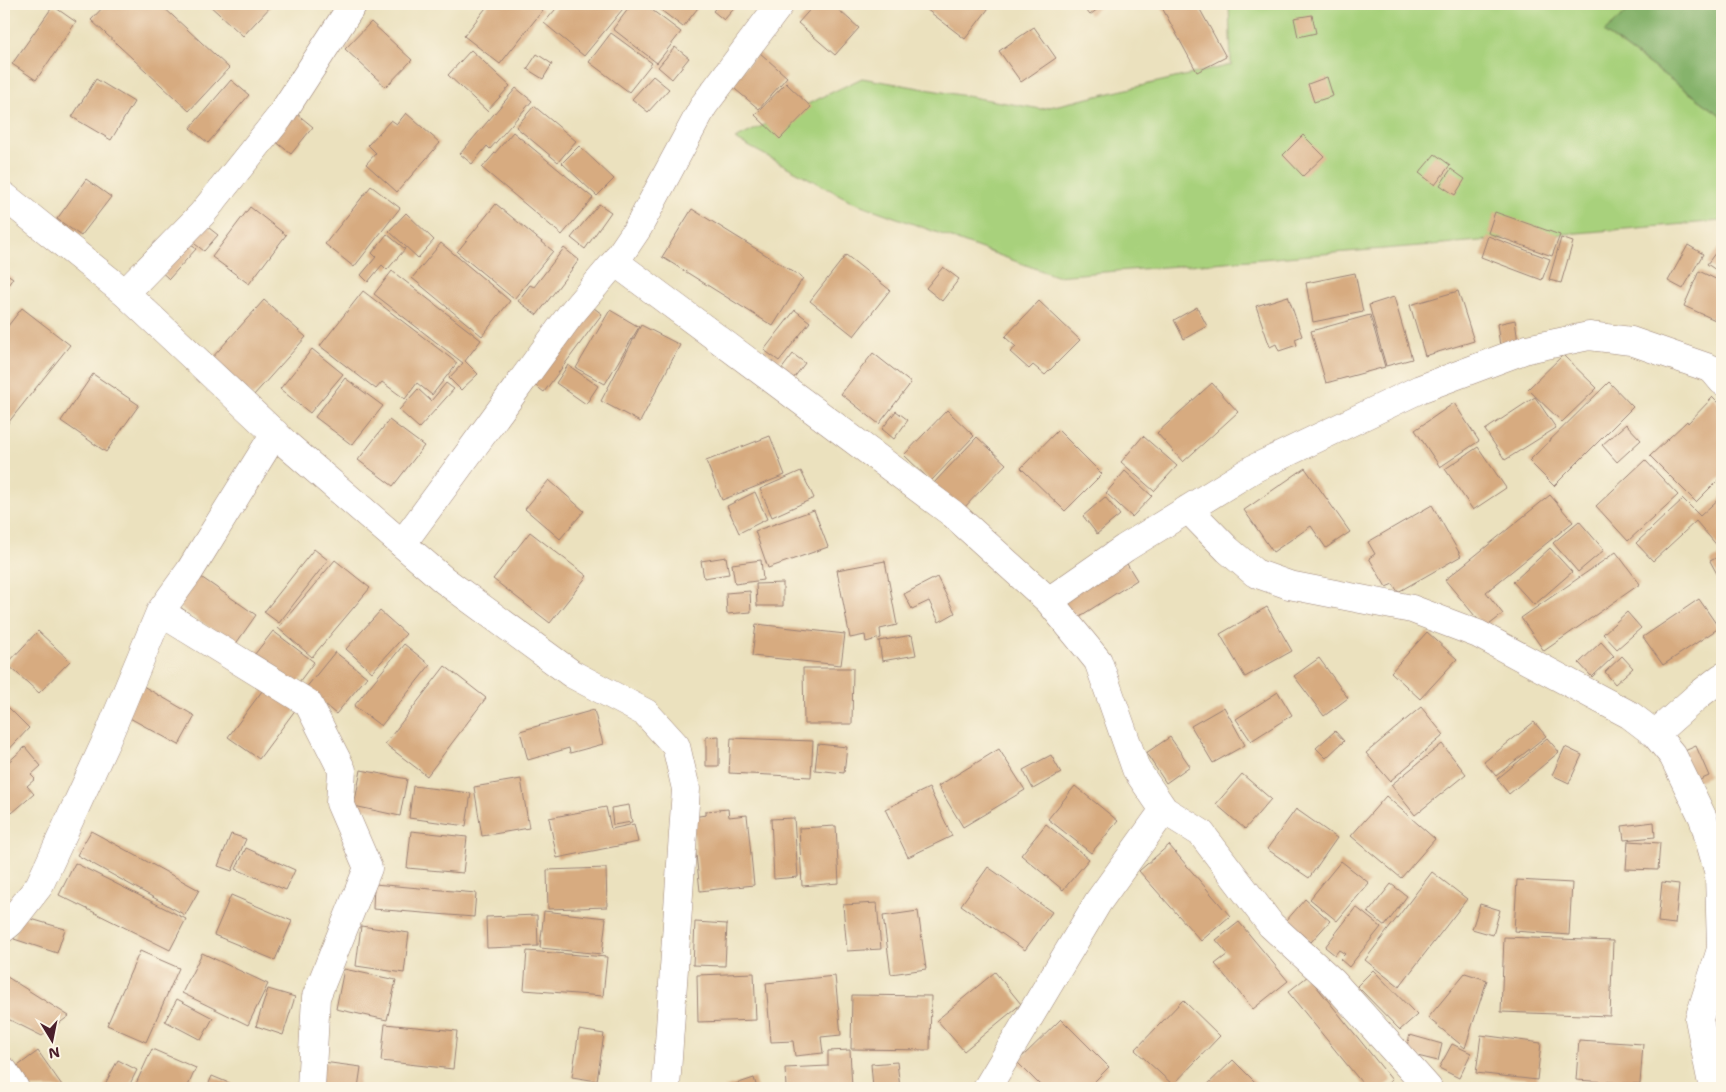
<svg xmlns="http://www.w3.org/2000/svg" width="1726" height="1092" font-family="'Shantell Sans',sans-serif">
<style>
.green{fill:#a8d17c;stroke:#797854}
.forest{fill:#86b36c;stroke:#68694c}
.building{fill:#d7ab80}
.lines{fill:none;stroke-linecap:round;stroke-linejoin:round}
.street-casing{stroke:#9a8074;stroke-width:29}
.street{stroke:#fff;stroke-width:28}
</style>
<rect width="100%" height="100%" fill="#fcf5e5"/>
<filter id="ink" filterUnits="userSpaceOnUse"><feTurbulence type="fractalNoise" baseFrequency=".02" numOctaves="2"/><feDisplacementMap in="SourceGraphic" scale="10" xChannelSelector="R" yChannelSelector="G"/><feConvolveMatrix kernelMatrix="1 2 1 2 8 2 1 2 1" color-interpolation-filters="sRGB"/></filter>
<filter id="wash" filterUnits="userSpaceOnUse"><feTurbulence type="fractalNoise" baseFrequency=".0096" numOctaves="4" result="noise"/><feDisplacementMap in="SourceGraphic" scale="20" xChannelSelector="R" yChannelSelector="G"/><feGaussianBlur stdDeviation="1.12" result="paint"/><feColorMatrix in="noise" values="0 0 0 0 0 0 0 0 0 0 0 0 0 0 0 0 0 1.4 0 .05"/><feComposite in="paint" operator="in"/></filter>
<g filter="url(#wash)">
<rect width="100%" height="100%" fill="#ebe1be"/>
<path class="green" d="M 1229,4 L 1636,4 L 1605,33 L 1722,116 L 1722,221 L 1056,276 L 853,202 L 735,139 L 862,78 L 1041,109 L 1231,65 Z"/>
<path class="forest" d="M 1636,4 L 1722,4 L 1722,116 L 1604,32 Z"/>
<g id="blocks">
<path class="building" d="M 106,4 L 160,4 L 229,68 L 189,111 L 91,20 Z
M 208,4 L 273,4 L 243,36 Z
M 489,4 L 535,4 L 543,10 L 500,64 L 464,36 Z
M 560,4 L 627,4 L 584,56 L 544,23 Z
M 632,4 L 644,4 L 681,32 L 657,63 L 613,29 Z
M 653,4 L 701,4 L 683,27 Z
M 719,4 L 738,4 L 724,20 L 713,11 Z
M 815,4 L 832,4 L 859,28 L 835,55 L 798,23 Z
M 930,4 L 992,4 L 965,39 L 926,9 Z
M 1081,4 L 1104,4 L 1090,15 Z
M 1160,4 L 1197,4 L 1226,57 L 1197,72 Z
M 53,6 L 76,22 L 36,80 L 12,64 Z
M 1312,15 L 1316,33 L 1298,37 L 1294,18 Z
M 371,22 L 412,60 L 386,87 L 345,49 Z
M 1034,27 L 1056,58 L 1021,82 L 999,51 Z
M 611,33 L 652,63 L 629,92 L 589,62 Z
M 675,47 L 689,58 L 672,79 L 658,67 Z
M 471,50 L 510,86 L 487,111 L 448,75 Z
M 759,52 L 787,77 L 759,109 L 730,85 Z
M 537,54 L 552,64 L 543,79 L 527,69 Z
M 653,76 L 669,89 L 648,112 L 632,99 Z
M 1327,77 L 1333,96 L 1314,102 L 1308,84 Z
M 96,79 L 134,102 L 111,140 L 72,117 Z
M 231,80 L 249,95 L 208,143 L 190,128 Z
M 786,83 L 811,107 L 780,139 L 755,115 Z
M 516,88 L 532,101 L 490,149 L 487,146 L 472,164 L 460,154 Z
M 534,106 L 576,141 L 558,162 L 516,127 Z
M 291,109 L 313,127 L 291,154 L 269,136 Z
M 406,113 L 440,143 L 397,192 L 366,164 L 376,153 L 368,145 L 391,120 L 397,124 Z
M 513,132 L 593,198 L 562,235 L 482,168 Z
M 1303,135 L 1324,156 L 1303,176 L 1283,155 Z
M 579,146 L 614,179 L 597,196 L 562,163 Z
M 1435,154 L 1450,165 L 1435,185 L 1419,173 Z
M 1451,169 L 1465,179 L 1455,195 L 1440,185 Z
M 86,179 L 111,197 L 81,236 L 57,219 Z
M 371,186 L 400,208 L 354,267 L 325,244 Z
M 496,204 L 553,251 L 514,299 L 457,252 Z
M 599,204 L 611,212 L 585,249 L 571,238 Z
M 250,207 L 286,235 L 249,284 L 212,257 Z
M 692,209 L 803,278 L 773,326 L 662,257 Z
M 1495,212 L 1560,235 L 1552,256 L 1488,233 Z
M 406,213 L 434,240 L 418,258 L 389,231 Z
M 200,221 L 218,235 L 204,251 L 186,237 Z
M 387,234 L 405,249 L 387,270 L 382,265 L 368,282 L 361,275 L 376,257 L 372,253 Z
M 1488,236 L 1550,259 L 1542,280 L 1481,257 Z
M 184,238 L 196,249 L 169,279 L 157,268 Z
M 1561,238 L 1573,242 L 1561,283 L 1549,280 Z
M 441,243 L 510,301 L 482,336 L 412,278 Z
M 1722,244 L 1722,274 L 1707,264 Z
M 1688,245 L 1703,254 L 1683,289 L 1668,281 Z
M 564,248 L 579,260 L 537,315 L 518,301 L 530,285 L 534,287 Z
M 846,255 L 890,290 L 854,336 L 810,301 Z
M 943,267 L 959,279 L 942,301 L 926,288 Z
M 392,271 L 481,340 L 465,361 L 478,374 L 461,390 L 449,378 L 463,363 L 374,294 Z
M 1699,271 L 1722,282 L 1722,323 L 1684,306 Z
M 4,272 L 13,278 L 4,291 Z
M 1355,273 L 1363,312 L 1313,322 L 1306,283 Z
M 363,291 L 457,363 L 432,395 L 417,383 L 405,399 L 382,382 L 376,389 L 320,346 Z
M 1458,291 L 1474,341 L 1425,356 L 1410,305 Z
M 1288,296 L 1302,336 L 1295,339 L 1297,345 L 1279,351 L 1276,344 L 1270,347 L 1256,306 Z
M 1394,297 L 1412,359 L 1386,366 L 1369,305 Z
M 264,300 L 306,337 L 253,396 L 211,359 Z
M 1039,301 L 1080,340 L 1045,375 L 1033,365 L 1029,369 L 1010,352 L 1016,347 L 1005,337 Z
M 586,302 L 602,314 L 544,392 L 528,380 Z
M 1197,307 L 1207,326 L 1184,339 L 1174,320 Z
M 22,308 L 70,345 L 4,428 L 4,331 Z
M 610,310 L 639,327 L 605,384 L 576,368 Z
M 795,310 L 810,322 L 779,361 L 764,350 Z
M 1370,315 L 1385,367 L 1326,383 L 1311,331 Z
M 1515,320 L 1518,343 L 1500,346 L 1497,324 Z
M 641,325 L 680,345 L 640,422 L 601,401 Z
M 312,349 L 343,374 L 310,413 L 280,389 Z
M 873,353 L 911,383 L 879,424 L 841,394 Z
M 793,354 L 805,363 L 790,383 L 778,374 Z
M 1563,355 L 1597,388 L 1562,422 L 1528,389 Z
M 568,365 L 598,386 L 586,404 L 556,383 Z
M 93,374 L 139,405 L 106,452 L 61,421 Z
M 345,378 L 383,406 L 352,445 L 315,417 Z
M 1609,382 L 1633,407 L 1554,486 L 1529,461 Z
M 446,383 L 454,389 L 419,428 L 399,410 L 418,389 L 431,401 Z
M 1212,383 L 1238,412 L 1183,462 L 1157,433 Z
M 1535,397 L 1556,428 L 1505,460 L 1485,430 Z
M 1713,397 L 1722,406 L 1722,476 L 1696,502 L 1650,456 L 1687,421 L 1688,423 Z
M 1454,403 L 1479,441 L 1440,467 L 1415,430 Z
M 947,410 L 974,436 L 931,481 L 904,455 Z
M 896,411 L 908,420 L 894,439 L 882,429 Z
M 389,420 L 424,446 L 393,486 L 358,460 Z
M 1626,424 L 1641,440 L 1617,462 L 1602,445 Z
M 1058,430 L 1102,474 L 1065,511 L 1021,468 Z
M 770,436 L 785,475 L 722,500 L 706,461 Z
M 1143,436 L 1177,466 L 1154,491 L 1121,462 Z
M 977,437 L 1006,464 L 961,511 L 932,485 Z
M 1478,447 L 1506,488 L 1473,510 L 1445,469 Z
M 1645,460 L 1678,495 L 1628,541 L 1596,506 Z
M 1305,468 L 1350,532 L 1326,548 L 1311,526 L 1273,552 L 1244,510 Z
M 801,471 L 814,498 L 772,517 L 760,489 Z
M 1125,471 L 1152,496 L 1132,517 L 1106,493 Z
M 549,480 L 584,511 L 560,539 L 525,509 Z
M 755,492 L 767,519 L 739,533 L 727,506 Z
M 1550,495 L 1573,522 L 1486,592 L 1503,614 L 1485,628 L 1445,580 Z
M 1722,496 L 1722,547 L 1720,549 L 1696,521 L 1653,561 L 1636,543 L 1683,499 L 1700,516 Z
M 1105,497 L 1120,515 L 1097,534 L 1083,516 Z
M 1432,505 L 1461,556 L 1398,592 L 1393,584 L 1386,587 L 1369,558 L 1375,554 L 1368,542 Z
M 814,510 L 828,547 L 768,568 L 755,531 Z
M 1579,521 L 1604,550 L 1578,572 L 1553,543 Z
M 530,532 L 587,576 L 550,623 L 493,579 Z
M 1550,548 L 1572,572 L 1534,605 L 1513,582 Z
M 314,549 L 328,560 L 279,623 L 264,612 Z
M 1616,552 L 1640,584 L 1544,651 L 1521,618 Z
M 1722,555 L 1722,583 L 1710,561 Z
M 1122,556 L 1137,580 L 1074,620 L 1059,597 Z
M 726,557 L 729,574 L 704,578 L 701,561 Z
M 335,560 L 370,588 L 312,657 L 278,628 Z
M 761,560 L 763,580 L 735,584 L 732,564 Z
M 885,561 L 897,625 L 880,629 L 881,638 L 866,642 L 865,635 L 850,638 L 837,570 Z
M 198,575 L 256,615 L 235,645 L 177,605 Z
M 937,577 L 955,613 L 939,622 L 929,601 L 912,609 L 904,594 Z
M 783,583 L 783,606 L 757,606 L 756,584 Z
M 750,591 L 751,612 L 727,614 L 726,593 Z
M 1699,599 L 1719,628 L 1663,665 L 1643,637 Z
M 1267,607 L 1292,651 L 1245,677 L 1220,634 Z
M 380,611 L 406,634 L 372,672 L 346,649 Z
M 1627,612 L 1641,628 L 1617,649 L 1603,634 Z
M 756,624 L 845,634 L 841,665 L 752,656 Z
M 38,631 L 70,661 L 39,693 L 7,664 Z
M 273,631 L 314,662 L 293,690 L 251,659 Z
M 1427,632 L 1457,659 L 1420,699 L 1391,672 Z
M 912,635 L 916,655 L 882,661 L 879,641 Z
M 1601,642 L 1614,656 L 1592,677 L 1579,663 Z
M 404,644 L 430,665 L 381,726 L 354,706 Z
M 335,652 L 367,677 L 336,714 L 305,689 Z
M 1622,656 L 1633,668 L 1615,684 L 1605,672 Z
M 1319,658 L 1348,698 L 1324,716 L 1294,676 Z
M 445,666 L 486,698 L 427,776 L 385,744 Z
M 803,668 L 853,668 L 852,724 L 804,724 Z
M 143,686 L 195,716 L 179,745 L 126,716 Z
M 265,687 L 296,709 L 259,759 L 228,737 Z
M 1278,692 L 1292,715 L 1251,741 L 1236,719 Z
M 4,703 L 29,728 L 4,755 Z
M 1224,707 L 1245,745 L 1213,763 L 1191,726 Z
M 1421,707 L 1444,735 L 1390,781 L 1366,753 Z
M 594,710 L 603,744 L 570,753 L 569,748 L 528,760 L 520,731 Z
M 1534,722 L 1546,736 L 1496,776 L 1484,762 Z
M 1335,731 L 1344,741 L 1326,758 L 1316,748 Z
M 719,736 L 719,766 L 706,766 L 706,737 Z
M 1170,737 L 1190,766 L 1166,783 L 1146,753 Z
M 731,738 L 813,741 L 811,777 L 729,773 Z
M 1547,738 L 1559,752 L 1509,794 L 1497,779 Z
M 818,744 L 847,747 L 844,773 L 815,770 Z
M 1442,744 L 1466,774 L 1415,815 L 1391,785 Z
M 1696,746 L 1709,776 L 1693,783 L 1680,753 Z
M 25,747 L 41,766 L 31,775 L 35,779 L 27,786 L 34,794 L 12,813 L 4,805 L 4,766 Z
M 1565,747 L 1582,755 L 1569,783 L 1552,775 Z
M 999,749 L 1025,790 L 963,827 L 938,786 Z
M 1051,755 L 1061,773 L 1033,789 L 1023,770 Z
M 361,770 L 407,779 L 400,816 L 354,806 Z
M 1242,774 L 1271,799 L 1245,829 L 1216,804 Z
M 521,779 L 529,828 L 482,836 L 474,787 Z
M 413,786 L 471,793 L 466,826 L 409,818 Z
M 1075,786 L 1118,821 L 1091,853 L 1048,819 Z
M 929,788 L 952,836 L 908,857 L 885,809 Z
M 1386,796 L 1435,839 L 1401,878 L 1351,836 Z
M 629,805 L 632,822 L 613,825 L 611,808 Z
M 606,807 L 611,829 L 634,824 L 638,842 L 557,858 L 549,818 Z
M 728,809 L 729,817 L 747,815 L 754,885 L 700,891 L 692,817 L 706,815 L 706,811 Z
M 1296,809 L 1337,838 L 1309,878 L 1267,849 Z
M 4,818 L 9,824 L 4,829 Z
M 794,818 L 798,877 L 774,879 L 771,819 Z
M 1654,822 L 1655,837 L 1624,840 L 1622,826 Z
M 1046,824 L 1089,859 L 1063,890 L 1021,855 Z
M 836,826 L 839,883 L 802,886 L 799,828 Z
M 91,831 L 199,890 L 185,915 L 77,855 Z
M 411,831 L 467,837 L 463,873 L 407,868 Z
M 231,834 L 246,839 L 232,871 L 218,866 Z
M 1628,841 L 1660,843 L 1658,870 L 1626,869 Z
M 1169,845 L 1230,916 L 1201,941 L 1139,871 Z
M 246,848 L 295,870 L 286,890 L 236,869 Z
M 1341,861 L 1369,883 L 1337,921 L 1310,899 Z
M 75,863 L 186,919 L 170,950 L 59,895 Z
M 988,867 L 1052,912 L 1025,950 L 961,905 Z
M 606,868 L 607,907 L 548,909 L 547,870 Z
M 1432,872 L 1467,899 L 1399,987 L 1365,960 Z
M 1517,880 L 1572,883 L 1569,935 L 1514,931 Z
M 1662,882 L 1679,884 L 1675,924 L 1658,922 Z
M 374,884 L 476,893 L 474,917 L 373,909 Z
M 1391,884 L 1407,896 L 1385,926 L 1368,913 Z
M 231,895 L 292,921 L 275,960 L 214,935 Z
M 1305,899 L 1330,921 L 1311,942 L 1286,921 Z
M 877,903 L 881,949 L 847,951 L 843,905 Z
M 1480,904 L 1500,910 L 1493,935 L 1472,929 Z
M 1356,907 L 1381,927 L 1349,967 L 1340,959 L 1345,954 L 1339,950 L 1335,955 L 1325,947 Z
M 544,911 L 606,918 L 602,954 L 540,948 Z
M 918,911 L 926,969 L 891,974 L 883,916 Z
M 537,915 L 538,946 L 487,948 L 486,917 Z
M 21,916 L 65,929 L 57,953 L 14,939 Z
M 695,922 L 727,924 L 725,966 L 693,965 Z
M 1239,922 L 1288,981 L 1253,1009 L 1215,964 L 1228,954 L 1216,940 Z
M 361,926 L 409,933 L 404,973 L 356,966 Z
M 1504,937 L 1613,941 L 1610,1016 L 1501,1012 Z
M 140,951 L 179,968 L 146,1042 L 107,1025 Z
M 527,951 L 607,957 L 603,996 L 524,990 Z
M 202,953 L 268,984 L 248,1025 L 182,993 Z
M 344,969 L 396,980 L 387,1020 L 336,1009 Z
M 1373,970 L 1417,1015 L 1400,1030 L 1357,986 Z
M 995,972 L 1021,1004 L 964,1051 L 937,1020 Z
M 754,973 L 756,1020 L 698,1022 L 697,975 Z
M 1465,973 L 1487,980 L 1465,1048 L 1428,1018 Z
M 4,975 L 69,1016 L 42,1036 L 4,1017 Z
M 835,976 L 841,1035 L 821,1037 L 823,1053 L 795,1056 L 793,1041 L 771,1042 L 766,983 Z
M 1308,976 L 1392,1080 L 1382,1088 L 1366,1088 L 1288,992 Z
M 268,989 L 295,997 L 283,1035 L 256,1026 Z
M 852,995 L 931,996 L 930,1050 L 851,1049 Z
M 177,999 L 213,1018 L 201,1040 L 165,1021 Z
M 1722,999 L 1722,1074 L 1711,1029 L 1718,1027 L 1713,1001 Z
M 1183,1000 L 1220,1036 L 1173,1085 L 1135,1050 Z
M 1061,1019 L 1109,1067 L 1088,1088 L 1043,1088 L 1017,1062 Z
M 385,1024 L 457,1031 L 453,1069 L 381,1061 Z
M 579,1030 L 604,1034 L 597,1081 L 572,1077 Z
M 1410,1035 L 1442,1044 L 1438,1061 L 1405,1053 Z
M 1481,1035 L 1541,1043 L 1537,1080 L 1476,1073 Z
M 1579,1040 L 1643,1044 L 1640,1084 L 1576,1080 Z
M 1452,1044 L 1471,1053 L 1459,1078 L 1439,1068 Z
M 152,1049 L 196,1068 L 187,1088 L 134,1088 Z
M 850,1050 L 852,1088 L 786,1088 L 785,1068 L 828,1066 L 828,1051 Z
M 38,1051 L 64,1088 L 30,1088 L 15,1068 Z
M 118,1060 L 137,1070 L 128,1088 L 109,1088 L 104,1086 Z
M 1233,1060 L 1261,1088 L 1204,1088 Z
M 323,1062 L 361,1067 L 358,1088 L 319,1088 Z
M 897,1062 L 900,1088 L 873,1088 L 871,1064 Z
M 212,1076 L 241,1088 L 207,1088 Z
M 754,1078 L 757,1088 L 724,1088 Z"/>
</g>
</g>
<g filter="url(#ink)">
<use href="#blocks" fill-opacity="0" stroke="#9a8074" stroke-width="1"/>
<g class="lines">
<g class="street-casing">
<path id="street" d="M 4,196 L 125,293 L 286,444 L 444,580 L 572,674 L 646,713 L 676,746 L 686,789 L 666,1088
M 615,262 L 953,514 L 1049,601 L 1098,661 L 1136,769 L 1164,810 L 1201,833 L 1271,925 L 1333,982 L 1428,1088
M 125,293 L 202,214 L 279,118 L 353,4
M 1188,509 L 1228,550 L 1255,573 L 1289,585 L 1412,609 L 1478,634 L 1630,715 L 1655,734 L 1673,756 L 1703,818 L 1719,874 L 1721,949 L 1699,1019 L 1712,1084 L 1711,1088
M 402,544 L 571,314 L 615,262 L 638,228 L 704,105 L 780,4
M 1049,601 L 1125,548 L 1253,469 L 1420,389 L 1527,349 L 1589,336 L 1631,341 L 1712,369 L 1722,381
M 160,612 L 308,703 L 342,770 L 340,803 L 368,868 L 316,997 L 311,1088
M 1655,734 L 1700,694 L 1722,677
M 4,928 L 10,923 L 39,886 L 107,739 L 160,612 L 189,572 L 275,433
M 4,1071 L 15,1088
M 987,1088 L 1098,902 L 1164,810"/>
</g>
<use href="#street" class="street"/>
</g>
</g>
<rect width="1726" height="1092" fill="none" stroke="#fcf5e5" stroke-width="20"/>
<g transform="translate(52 1040) rotate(170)" stroke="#fcf5e5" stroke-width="4" paint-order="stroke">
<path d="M0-4L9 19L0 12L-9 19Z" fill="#4a1f2b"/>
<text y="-8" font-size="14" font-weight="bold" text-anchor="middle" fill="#4a1f2b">N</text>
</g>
</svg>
